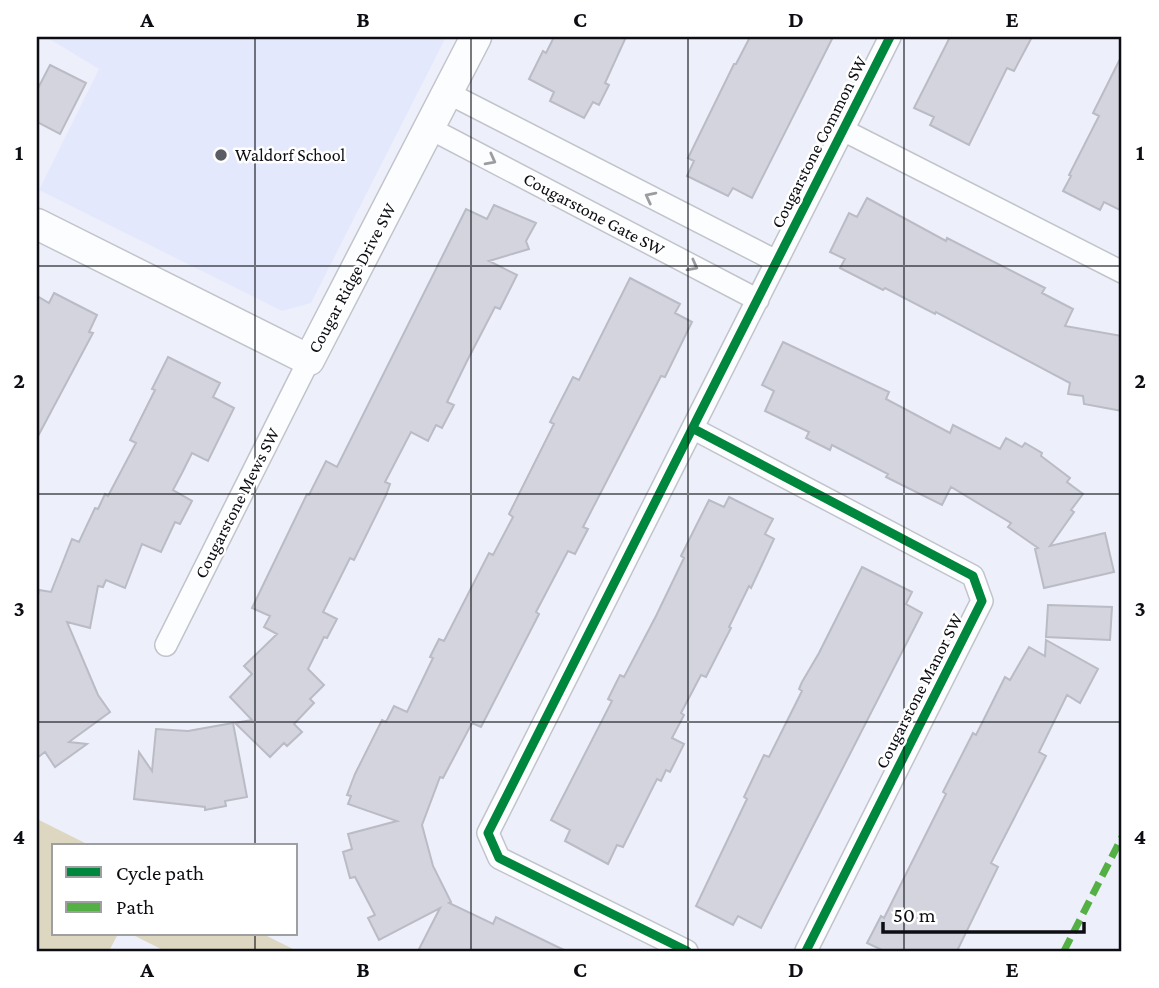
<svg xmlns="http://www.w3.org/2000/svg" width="1159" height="988" font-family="'Crimson Pro',serif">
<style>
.built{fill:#e4e8fc}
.park{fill:#ddd7c2}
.building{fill:#d3d4dd;stroke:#babbc4;stroke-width:2}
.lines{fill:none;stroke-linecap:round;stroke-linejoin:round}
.street-casing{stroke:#c2c4cc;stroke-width:24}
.secondary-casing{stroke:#c2c4cc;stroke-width:33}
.street{stroke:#fcfdfe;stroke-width:21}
.secondary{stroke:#fcfdfe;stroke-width:30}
.quiet{stroke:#54b044;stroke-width:7;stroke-dasharray:14 7;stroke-linecap:butt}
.cycleway-casing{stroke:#fff;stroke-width:13}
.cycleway{stroke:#00873e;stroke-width:9}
.oneway{stroke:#9c9da0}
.grid{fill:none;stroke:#0d0e14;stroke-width:2;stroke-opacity:0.55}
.poi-dot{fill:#5b5d64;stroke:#fff;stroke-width:2.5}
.labels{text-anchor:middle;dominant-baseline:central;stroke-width:5;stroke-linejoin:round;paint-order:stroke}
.street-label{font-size:18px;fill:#0d0e14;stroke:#fff}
.poi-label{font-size:18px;fill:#0d0e14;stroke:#fff;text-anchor:start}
.neatline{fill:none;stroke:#0d0e14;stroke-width:2.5}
.grid-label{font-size:23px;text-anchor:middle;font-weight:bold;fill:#0d0e14}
</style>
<rect width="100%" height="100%" fill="#edeffa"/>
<path class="built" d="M 46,37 L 446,37 L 311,303 L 282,311 L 39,190 L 99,69 Z"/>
<path class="park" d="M 37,819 L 91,846 L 54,846 L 54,934 L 118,934 L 109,951 L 37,951 Z
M 131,934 L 263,934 L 297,951 L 165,951 Z"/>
<path class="building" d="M 554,37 L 626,37 L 605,83 L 609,85 L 599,105 L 593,102 L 584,118 L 550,101 L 554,92 L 529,79 L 543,51 L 546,53 Z
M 750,37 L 833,37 L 752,198 L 733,188 L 728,196 L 687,176 L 694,161 L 688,158 L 734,64 L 736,64 Z
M 950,37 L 1032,37 L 1014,71 L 1007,68 L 969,145 L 930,125 L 934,117 L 914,108 Z
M 1122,55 L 1122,211 L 1104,202 L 1100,210 L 1063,191 L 1071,176 L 1069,175 L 1099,116 L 1093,113 Z
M 50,65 L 86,83 L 60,134 L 37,122 L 37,90 Z
M 867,198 L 946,241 L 947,238 L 1045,288 L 1042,293 L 1073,309 L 1065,326 L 1122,336 L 1122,411 L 1084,404 L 1083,396 L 1068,394 L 1070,383 L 936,312 L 935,314 L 885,288 L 883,290 L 840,268 L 845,259 L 830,252 L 849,213 L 857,217 Z
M 494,205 L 536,223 L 526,241 L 529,249 L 489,261 L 517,275 L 500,309 L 495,307 L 467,361 L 447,402 L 454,405 L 442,428 L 436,425 L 428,441 L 411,432 L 385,482 L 390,484 L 386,495 L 354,560 L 350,558 L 323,612 L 337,619 L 327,638 L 324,637 L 308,669 L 324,685 L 310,699 L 314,703 L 294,724 L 302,732 L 287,746 L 284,743 L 270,757 L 235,723 L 252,720 L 230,697 L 252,674 L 244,666 L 277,634 L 264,627 L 270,616 L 252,608 L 307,494 L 309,495 L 326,461 L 337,467 L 466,209 L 487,219 Z
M 630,278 L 680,304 L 675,313 L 692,322 L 665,377 L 661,376 L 583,527 L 588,529 L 575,554 L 568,551 L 536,612 L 539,614 L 481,727 L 472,723 L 443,778 L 440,777 L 422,825 L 433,866 L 451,902 L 449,903 L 493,924 L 496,917 L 566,951 L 418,951 L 440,908 L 379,940 L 368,918 L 375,915 L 355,877 L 350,878 L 343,852 L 352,849 L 348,834 L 397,821 L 348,804 L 351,796 L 347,795 L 355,774 L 382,720 L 386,722 L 394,706 L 407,712 L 433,658 L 430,657 L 439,639 L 444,641 L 489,553 L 493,555 L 513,517 L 509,514 L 554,424 L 550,422 L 573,377 L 579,380 Z
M 54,293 L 97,315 L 89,332 L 93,333 L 37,438 L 37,296 L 49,303 Z
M 783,342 L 889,392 L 886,399 L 950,433 L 953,425 L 1000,449 L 1006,438 L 1022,447 L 1025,443 L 1042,453 L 1041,456 L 1070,478 L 1067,482 L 1083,494 L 1071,510 L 1074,512 L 1050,546 L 1105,533 L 1114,572 L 1044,588 L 1035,549 L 1038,548 L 1008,527 L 1011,523 L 951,487 L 942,505 L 886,477 L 888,474 L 832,445 L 830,450 L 806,438 L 809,432 L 765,411 L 774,391 L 762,385 Z
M 168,357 L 220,383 L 213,397 L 234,408 L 208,461 L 192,453 L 182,473 L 173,490 L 192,501 L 180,524 L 175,522 L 161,552 L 142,544 L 125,588 L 106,580 L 103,587 L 98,586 L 90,628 L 67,622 L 98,695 L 110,712 L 69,742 L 87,744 L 55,767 L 45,752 L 37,758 L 37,601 L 39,590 L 51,592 L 72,539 L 79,542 L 95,508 L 98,509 L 105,494 L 108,496 L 136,443 L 130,440 L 155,390 L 152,389 Z
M 729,497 L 773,519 L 765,534 L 774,539 L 751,588 L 749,586 L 729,627 L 731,628 L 706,677 L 701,675 L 681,713 L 684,715 L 672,738 L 684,744 L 670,772 L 666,770 L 661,781 L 657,779 L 623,847 L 617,845 L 608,864 L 565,841 L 570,830 L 551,820 L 612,701 L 608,699 L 620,675 L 624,677 L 656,616 L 684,558 L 681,556 L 709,500 L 724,507 Z
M 862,567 L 912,592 L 906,604 L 922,613 L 761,928 L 738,916 L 733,925 L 696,906 L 747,799 L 744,797 L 755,774 L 764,755 L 769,757 L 802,691 L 799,689 L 802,682 L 819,653 Z
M 1048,605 L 1112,607 L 1110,640 L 1046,637 Z
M 1046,640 L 1098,669 L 1080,703 L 1067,695 L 1039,752 L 1046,756 L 991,863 L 998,867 L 957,951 L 884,951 L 867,943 L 881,916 L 884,918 L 946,794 L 943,792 L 973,733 L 976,735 L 1005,677 L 1010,680 L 1029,647 L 1045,656 Z
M 233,723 L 247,797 L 225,801 L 226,806 L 205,810 L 205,807 L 134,799 L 139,752 L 152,771 L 156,729 L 188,731 Z"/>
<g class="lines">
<g class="street-casing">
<path id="street" d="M 448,93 L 776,261
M 431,129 L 758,300
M 843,130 L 1122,272
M 694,429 L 973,576 L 982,601 L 806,951
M 166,645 L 309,360
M 687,951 L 499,858 L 488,833 L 890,37"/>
</g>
<g class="secondary-casing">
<path id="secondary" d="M 37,224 L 309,360 L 476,37"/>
</g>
<use href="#street" class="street"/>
<use href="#secondary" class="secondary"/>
<path class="quiet" d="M 1064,951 L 1122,837"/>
<g class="cycleway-casing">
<path id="cycleway" d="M 694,429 L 973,576 L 982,601 L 806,951
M 687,951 L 499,858 L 488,833 L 890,37"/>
</g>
<use href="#cycleway" class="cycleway"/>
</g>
<defs><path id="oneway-chevron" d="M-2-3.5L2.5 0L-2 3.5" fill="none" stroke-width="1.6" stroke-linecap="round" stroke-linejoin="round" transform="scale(1.75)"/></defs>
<g class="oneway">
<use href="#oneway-chevron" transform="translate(491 160) rotate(28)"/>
<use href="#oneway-chevron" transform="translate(650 197) rotate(-153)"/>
<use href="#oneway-chevron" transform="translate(693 266) rotate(28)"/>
</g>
<path class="grid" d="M 255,37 L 255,846M 471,37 L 471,951M 688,37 L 688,951M 904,37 L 904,951M 37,266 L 1122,266M 37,494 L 1122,494M 37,722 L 1122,722M 255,934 L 255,951"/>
<circle class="poi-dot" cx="221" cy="155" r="7"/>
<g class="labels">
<g class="street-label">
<text transform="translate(819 142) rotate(-63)">Cougarstone Common SW</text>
<text transform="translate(594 214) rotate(28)">Cougarstone Gate SW</text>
<text transform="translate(352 278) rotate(-62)">Cougar Ridge Drive SW</text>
<text transform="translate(237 503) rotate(-63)">Cougarstone Mews SW</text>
<text transform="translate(919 691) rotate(-63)">Cougarstone Manor SW</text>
</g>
<g class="poi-label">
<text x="235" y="155">Waldorf School</text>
</g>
</g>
<rect width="1159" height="988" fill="none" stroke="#ffffff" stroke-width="77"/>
<rect x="52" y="844" width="245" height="91" fill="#ffffff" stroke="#9e9fa1" stroke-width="2"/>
<rect x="66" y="867" width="35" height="10" fill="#00873e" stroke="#9e9fa1" stroke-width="2"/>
<text x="116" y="880" font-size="21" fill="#0d0e14">Cycle path</text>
<rect x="66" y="902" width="35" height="10" fill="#54b044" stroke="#9e9fa1" stroke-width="2"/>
<text x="116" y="914" font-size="21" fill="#0d0e14">Path</text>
<path d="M883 922v10h201v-10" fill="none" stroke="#0d0e14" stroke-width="3.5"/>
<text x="893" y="922" font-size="21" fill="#0d0e14" stroke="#ffffff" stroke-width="5" paint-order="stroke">50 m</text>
<rect x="38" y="38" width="1082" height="912" class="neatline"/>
<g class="grid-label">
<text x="147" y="27">A</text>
<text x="363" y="27">B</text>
<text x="580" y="27">C</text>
<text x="796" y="27">D</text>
<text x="1012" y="27">E</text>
<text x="19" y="160">1</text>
<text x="1140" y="160">1</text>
<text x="19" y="388">2</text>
<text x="1140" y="388">2</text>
<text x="19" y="616">3</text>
<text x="1140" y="616">3</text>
<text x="19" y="844">4</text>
<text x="1140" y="844">4</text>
<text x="147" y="977">A</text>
<text x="363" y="977">B</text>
<text x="580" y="977">C</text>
<text x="796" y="977">D</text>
<text x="1012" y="977">E</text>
</g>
</svg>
